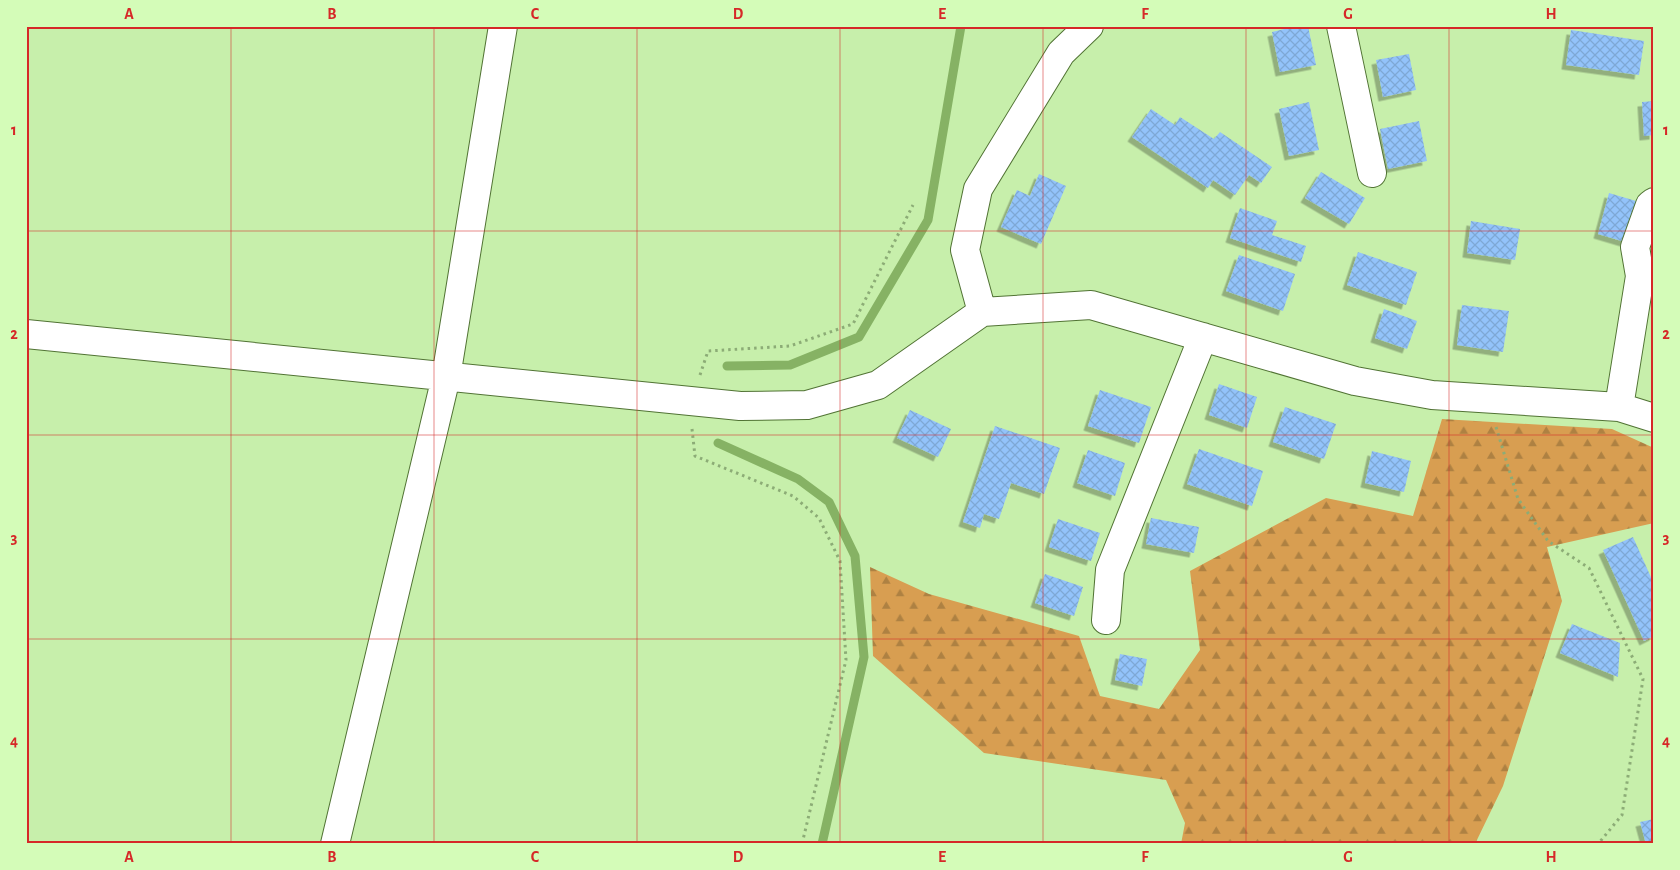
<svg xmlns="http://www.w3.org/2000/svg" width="1680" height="870" font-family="'Alegreya Sans',sans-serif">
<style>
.forest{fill:url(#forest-firs)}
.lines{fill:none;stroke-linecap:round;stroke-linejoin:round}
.stream{stroke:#86b264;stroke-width:9}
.building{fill:url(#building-cross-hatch);filter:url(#shadow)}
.minor-casing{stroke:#517334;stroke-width:30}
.path{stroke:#8cac76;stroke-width:3;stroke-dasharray:2.5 4;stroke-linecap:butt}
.minor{stroke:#fff;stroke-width:28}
.grid{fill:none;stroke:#d62828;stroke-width:1;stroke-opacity:0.55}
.neatline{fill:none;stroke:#d62828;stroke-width:2}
.grid-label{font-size:16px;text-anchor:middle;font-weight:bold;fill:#d62828}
</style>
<defs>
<pattern id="forest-firs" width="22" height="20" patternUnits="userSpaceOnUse" patternTransform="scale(1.25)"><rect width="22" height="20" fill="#d89e51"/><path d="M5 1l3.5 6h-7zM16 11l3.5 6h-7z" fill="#ae8142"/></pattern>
<pattern id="building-cross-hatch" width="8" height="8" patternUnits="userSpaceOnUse" patternTransform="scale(1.25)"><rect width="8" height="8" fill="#93c3fa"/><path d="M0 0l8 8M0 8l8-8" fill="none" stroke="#7ea8d5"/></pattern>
<filter id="shadow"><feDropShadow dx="-4.5" dy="4.5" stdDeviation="0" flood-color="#0004"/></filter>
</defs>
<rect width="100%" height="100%" fill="#c7efab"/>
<path class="forest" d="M 1442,419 L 1612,429 L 1654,448 L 1654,523 L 1547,547 L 1562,601 L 1503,786 L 1475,844 L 1181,844 L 1185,823 L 1166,780 L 984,753 L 873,656 L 870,567 L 929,594 L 1079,636 L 1100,696 L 1159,709 L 1200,650 L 1190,571 L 1326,498 L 1413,516 Z"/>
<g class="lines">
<path class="stream" d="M 727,366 L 790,365 L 859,337 L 928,220 L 961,26
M 718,443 L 798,479 L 829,502 L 855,556 L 864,657 L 822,844"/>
</g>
<path class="building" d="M 1297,26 L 1308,26 L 1316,65 L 1280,72 L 1272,32 Z
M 1571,30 L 1644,41 L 1639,75 L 1566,65 Z
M 1409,54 L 1416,90 L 1383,97 L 1376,60 Z
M 1654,101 L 1654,135 L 1644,136 L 1642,102 Z
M 1309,102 L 1319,150 L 1289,156 L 1279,109 Z
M 1151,109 L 1175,125 L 1180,117 L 1214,139 L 1220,132 L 1272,167 L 1261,183 L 1249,175 L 1235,195 L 1213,180 L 1208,188 L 1132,137 Z
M 1419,121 L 1427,161 L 1388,169 L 1380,129 Z
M 1321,172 L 1365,198 L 1349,224 L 1305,198 Z
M 1039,174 L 1066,186 L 1041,244 L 1001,227 L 1017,190 L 1030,196 Z
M 1609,193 L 1636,201 L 1625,242 L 1598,234 Z
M 1240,208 L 1277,221 L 1272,235 L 1306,246 L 1301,262 L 1230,238 Z
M 1471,221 L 1520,229 L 1515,260 L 1467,253 Z
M 1358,252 L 1417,272 L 1406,305 L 1347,285 Z
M 1239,255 L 1295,274 L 1283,311 L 1226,291 Z
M 1462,305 L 1509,311 L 1503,352 L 1457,345 Z
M 1384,309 L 1417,321 L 1407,349 L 1375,338 Z
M 1219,384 L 1257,397 L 1247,428 L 1209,415 Z
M 1100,390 L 1151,407 L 1139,443 L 1088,426 Z
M 1285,407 L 1336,424 L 1324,459 L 1273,442 Z
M 910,410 L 951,429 L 938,457 L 897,438 Z
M 995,426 L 1060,448 L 1044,494 L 1011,483 L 999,519 L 984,514 L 980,528 L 963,522 Z
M 1199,449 L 1263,471 L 1252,506 L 1187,484 Z
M 1088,450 L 1125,463 L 1115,496 L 1077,483 Z
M 1372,451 L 1411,461 L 1404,492 L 1365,483 Z
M 1151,518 L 1199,527 L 1194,553 L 1146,544 Z
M 1058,519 L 1100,533 L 1091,561 L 1049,547 Z
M 1633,537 L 1654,584 L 1654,636 L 1644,641 L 1603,550 Z
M 1045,574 L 1083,587 L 1074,616 L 1035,603 Z
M 1572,624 L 1620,643 L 1618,677 L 1560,653 Z
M 1120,654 L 1147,659 L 1142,686 L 1115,680 Z
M 1654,819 L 1654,844 L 1646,844 L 1640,822 Z"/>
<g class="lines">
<g class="minor-casing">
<path id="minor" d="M 1341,26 L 1372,173
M 982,312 L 965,250 L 978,189 L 1061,53 L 1089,26
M 26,334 L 740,406 L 807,405 L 878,385 L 982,312 L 1091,305 L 1355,381 L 1432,395 L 1619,407 L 1654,418
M 1619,407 L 1640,276 L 1635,247 L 1650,205 L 1654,202
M 1106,620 L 1110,570 L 1203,337
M 335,844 L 446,377 L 503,26"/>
</g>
<path class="path" d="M 700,375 L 708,351 L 790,346 L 853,324 L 913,205
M 1496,427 L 1518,499 L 1548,541 L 1589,568 L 1643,679 L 1622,815 L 1598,844
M 692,429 L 695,456 L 793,496 L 819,518 L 840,561 L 846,660 L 802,844"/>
<use href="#minor" class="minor"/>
</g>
<path class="grid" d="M 231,26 L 231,844M 434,26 L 434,844M 637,26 L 637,844M 840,26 L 840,844M 1043,26 L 1043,844M 1246,26 L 1246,844M 1449,26 L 1449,844M 26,231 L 1654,231M 26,435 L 1654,435M 26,639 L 1654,639"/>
<rect width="1680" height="870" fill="none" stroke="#d4fcb8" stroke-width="55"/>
<rect x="28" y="28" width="1624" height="814" class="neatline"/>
<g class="grid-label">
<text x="129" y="19">A</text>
<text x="332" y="19">B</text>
<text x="535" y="19">C</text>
<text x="738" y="19">D</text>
<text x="942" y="19">E</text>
<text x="1145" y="19">F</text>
<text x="1348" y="19">G</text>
<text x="1551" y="19">H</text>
<text x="14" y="135">1</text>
<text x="1666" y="135">1</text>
<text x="14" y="339">2</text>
<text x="1666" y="339">2</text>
<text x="14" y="543">3</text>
<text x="1666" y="543">3</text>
<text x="14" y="746">4</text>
<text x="1666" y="746">4</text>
<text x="129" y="862">A</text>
<text x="332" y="862">B</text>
<text x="535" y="862">C</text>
<text x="738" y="862">D</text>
<text x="942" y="862">E</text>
<text x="1145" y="862">F</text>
<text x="1348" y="862">G</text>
<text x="1551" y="862">H</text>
</g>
</svg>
